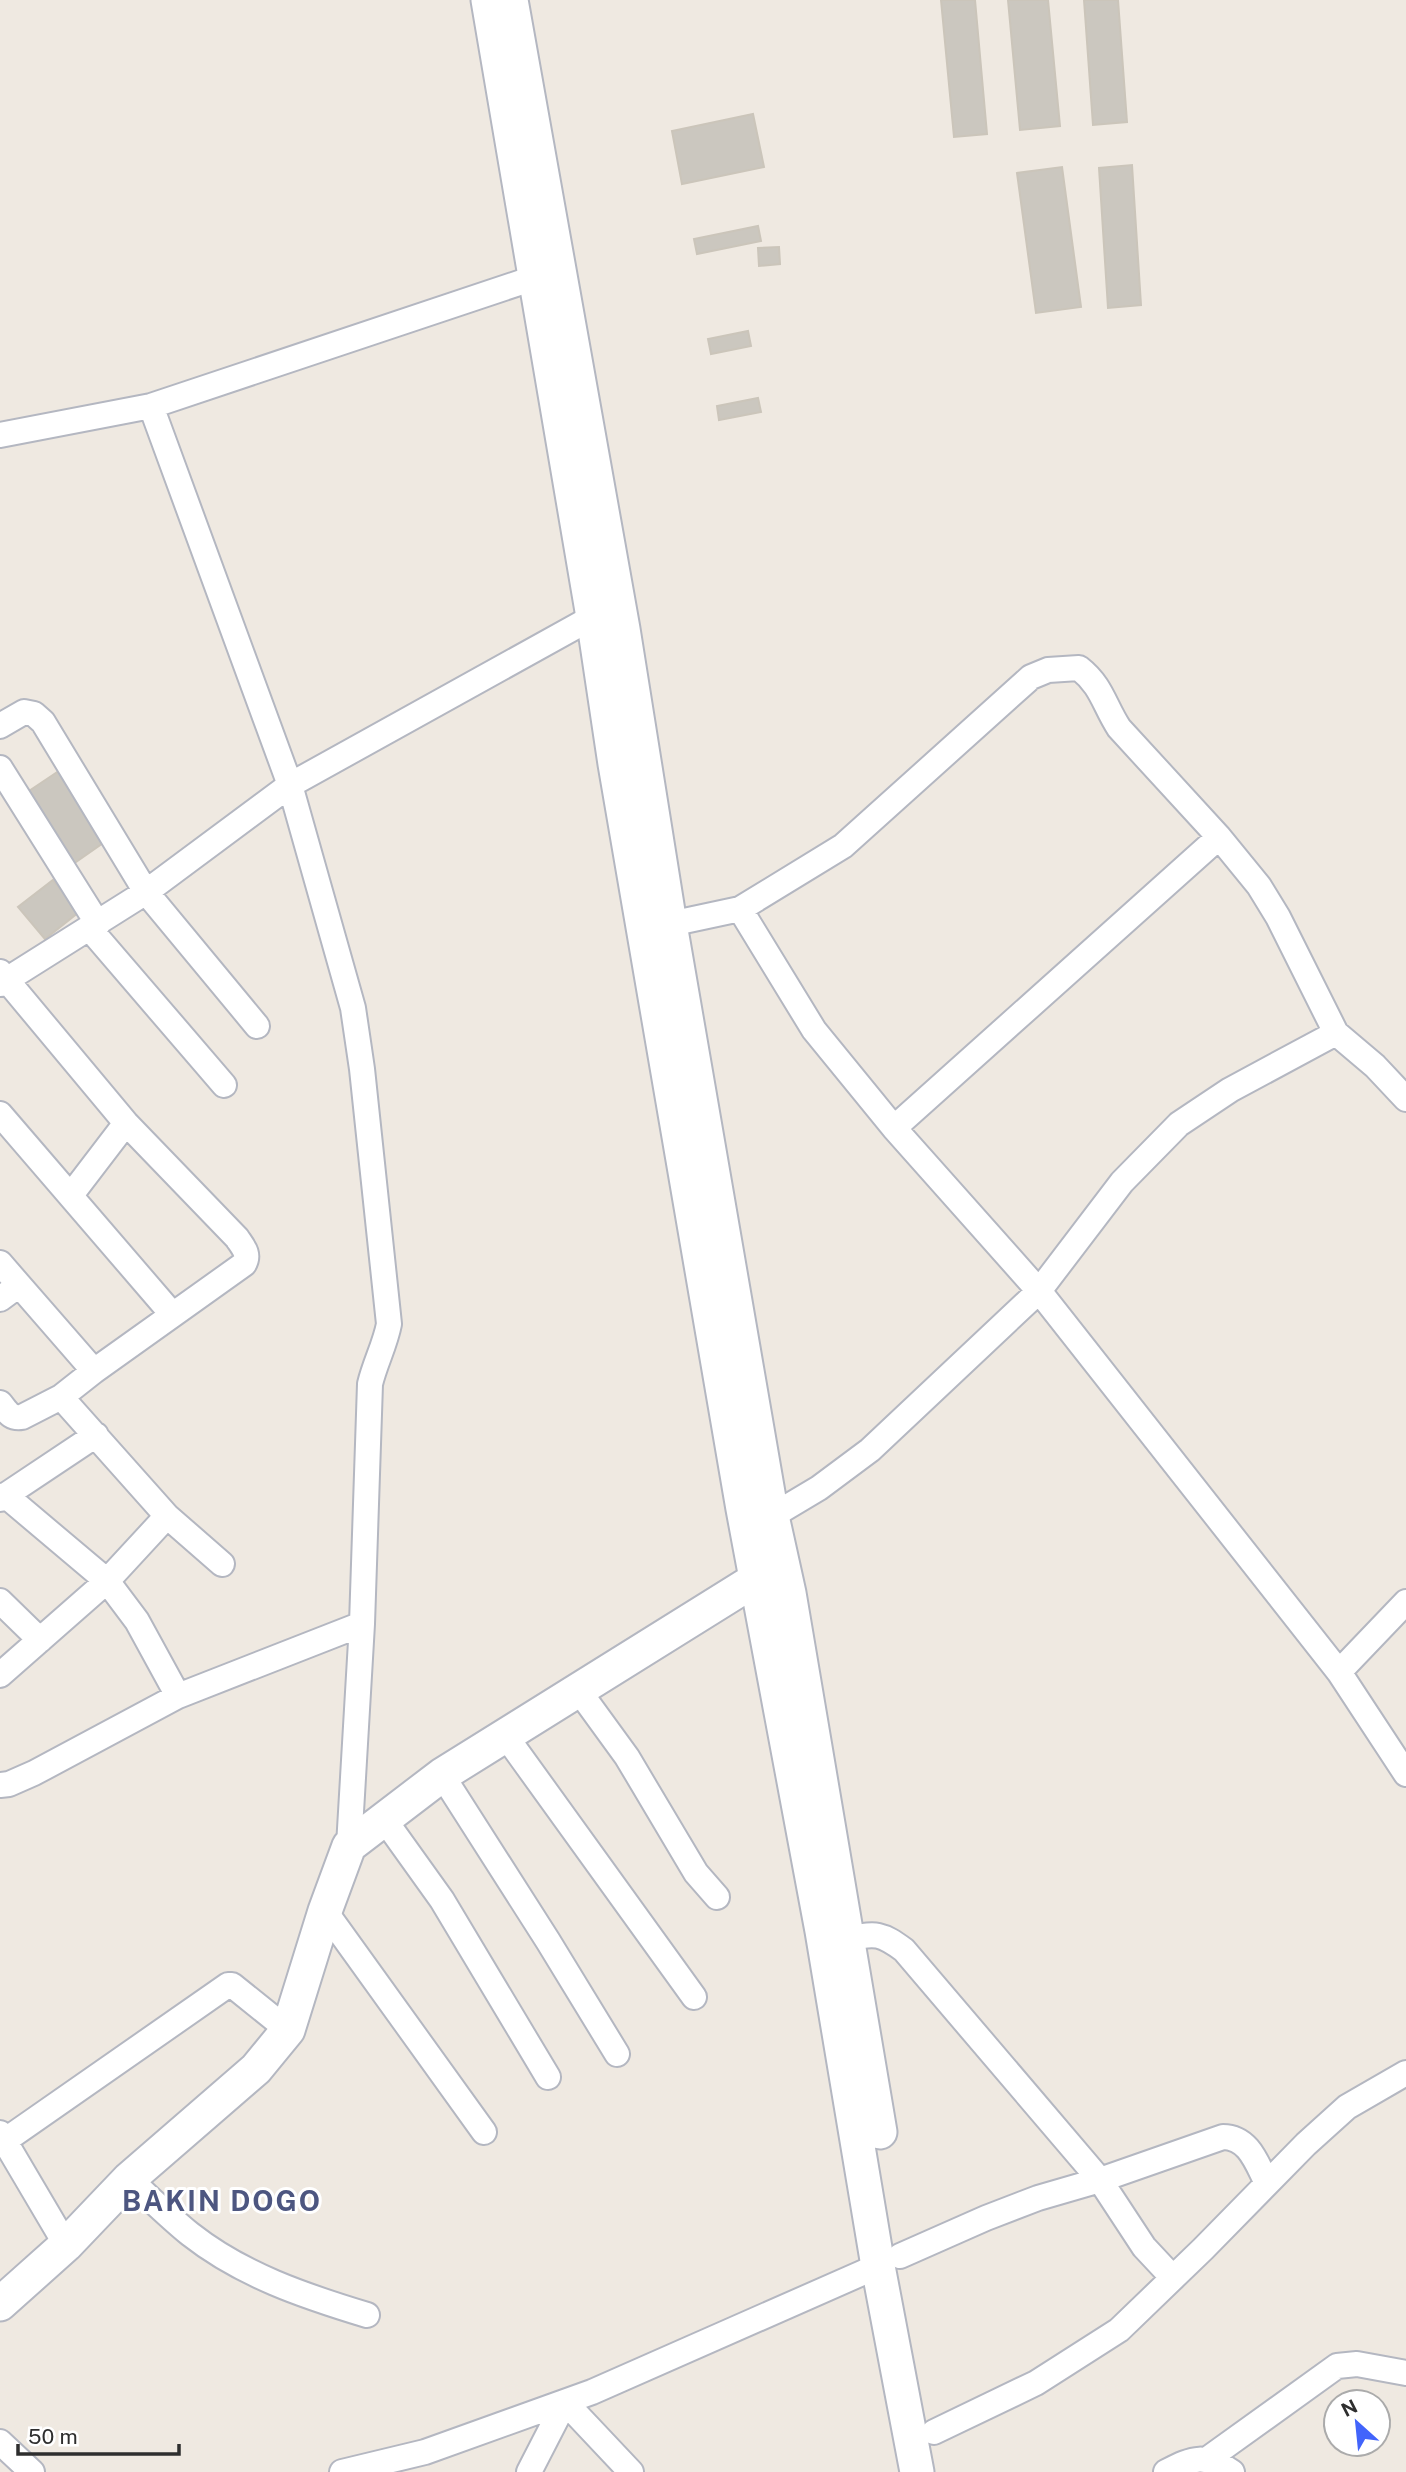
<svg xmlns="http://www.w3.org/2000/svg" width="1406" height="2472" font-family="'Public Sans',sans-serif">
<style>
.building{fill:#cbc7bf;stroke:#cbc5ba;stroke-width:2}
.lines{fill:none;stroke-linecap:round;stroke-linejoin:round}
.street-casing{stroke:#b4b7c1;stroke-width:28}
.secondary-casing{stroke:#b4b7c1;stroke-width:37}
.street{stroke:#fff;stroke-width:24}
.secondary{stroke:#fff;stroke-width:33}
.labels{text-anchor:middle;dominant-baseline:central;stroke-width:6;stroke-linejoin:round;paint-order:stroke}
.district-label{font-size:28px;font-weight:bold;letter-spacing:2px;fill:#4d5680;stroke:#fff}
</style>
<rect width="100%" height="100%" fill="#efe9e1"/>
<path class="building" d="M 941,0 L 975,0 L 987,134 L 954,137 Z
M 1008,0 L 1048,0 L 1060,126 L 1020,130 Z
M 1084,0 L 1118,0 L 1127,122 L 1093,125 Z
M 753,114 L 764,167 L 682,184 L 672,131 Z
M 1132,165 L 1141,305 L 1108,308 L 1099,168 Z
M 1062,167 L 1081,307 L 1036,313 L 1017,173 Z
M 758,226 L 761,241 L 697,254 L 694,239 Z
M 779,247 L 780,264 L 759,266 L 758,248 Z
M 748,331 L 751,346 L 711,354 L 708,339 Z
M 758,398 L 761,412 L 719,420 L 717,406 Z
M 59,771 L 106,841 L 73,864 L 26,793 Z
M 53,880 L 79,912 L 45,939 L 18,907 Z"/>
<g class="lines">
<g class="street-casing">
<path id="street" d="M 151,406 L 290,785 L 353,1008 L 362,1069 L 389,1324 C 385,1345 375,1363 370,1384 L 362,1624 L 349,1846
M 0,435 L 151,406 L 534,278
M 0,726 L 24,712 L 34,714 L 43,722 L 146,892 L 257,1026
M 0,768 L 98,924
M 740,909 L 843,846 L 1031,677 L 1048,670 L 1079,668 C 1102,686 1104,705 1119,728 L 1219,837 L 1259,886 L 1278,917 L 1336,1033 L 1375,1066 L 1406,1099
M 670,924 L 740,909 L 814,1030 L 894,1128 L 1039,1291 L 1339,1672 L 1406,1774
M 90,929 L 224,1085
M 0,972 L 126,1123 L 237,1238 C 243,1247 250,1254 244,1264 L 94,1371 L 61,1397 L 22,1417 C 10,1419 7,1411 0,1403
M 0,984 L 146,892 L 290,785 L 593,617
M 0,1114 L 172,1314
M 894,1128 L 1219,837
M 71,1195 L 126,1123
M 0,1263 L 94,1371
M 0,1299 L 19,1285
M 61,1397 L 167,1516 L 222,1564
M 5,1495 L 107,1581 L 137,1621 L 178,1696
M 0,1499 L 96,1435
M 772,1516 L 819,1488 L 870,1450 L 1039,1291 L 1122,1182 L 1179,1124 L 1230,1090 L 1336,1033
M 0,1601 L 40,1640
M 1339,1672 L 1406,1602
M 0,1675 L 107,1581 L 167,1516
M 579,1691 L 627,1757 L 696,1873 L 717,1897
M 505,1735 L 694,1997
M 442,1775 L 548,1941 L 617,2054
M 0,1785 L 9,1784 L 34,1773 L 178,1696 L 362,1624
M 384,1819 L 442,1900 L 548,2077
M 325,1911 L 484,2132
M 848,1939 C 876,1932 882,1934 904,1950 L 1100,2180 L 1144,2247 L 1173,2278
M 0,2133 L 66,2245
M 0,2144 L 228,1985 L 232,1985 L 288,2030
M 129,2179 C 149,2197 169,2217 190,2234 C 242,2275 304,2296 367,2315
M 900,2256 L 986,2218 L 1038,2198 L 1100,2180 L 1223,2137 C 1249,2137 1257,2164 1267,2183
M 934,2432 L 1036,2383 L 1119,2330 L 1203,2249 L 1306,2144 L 1347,2107 L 1406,2073
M 0,2442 L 32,2472
M 1209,2458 L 1337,2366 L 1357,2364 L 1406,2373
M 342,2472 L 425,2452 L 592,2392 L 878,2266
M 529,2472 L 565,2402 L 631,2472
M 1166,2472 C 1195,2457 1204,2454 1232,2472"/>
</g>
<g class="secondary-casing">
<path id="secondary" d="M 488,0 L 593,617 L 615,764 L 743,1509 L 822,1931 L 878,2266 L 917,2472
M 511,0 L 623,629 L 670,924 L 772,1516 L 789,1593 L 880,2132
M 0,2304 L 66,2245 L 129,2179 L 256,2069 L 288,2030 L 325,1911 L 349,1846 L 442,1775 L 758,1578"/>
</g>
<use href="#street" class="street"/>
<use href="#secondary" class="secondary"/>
</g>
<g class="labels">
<g class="district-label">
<text x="222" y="2200">BAKIN DOGO</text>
</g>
</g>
<g transform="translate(1357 2423) rotate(333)"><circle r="33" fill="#ffffff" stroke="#ababab" stroke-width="2"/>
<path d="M0-5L12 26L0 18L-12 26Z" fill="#4264fb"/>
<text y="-10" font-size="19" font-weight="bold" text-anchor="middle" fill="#2e2e2e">N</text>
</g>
<path d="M18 2444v10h161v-10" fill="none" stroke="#2e2e2e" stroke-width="3.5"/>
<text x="28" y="2444" font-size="21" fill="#2e2e2e" stroke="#ffffff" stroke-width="5" paint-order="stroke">50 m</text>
</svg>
